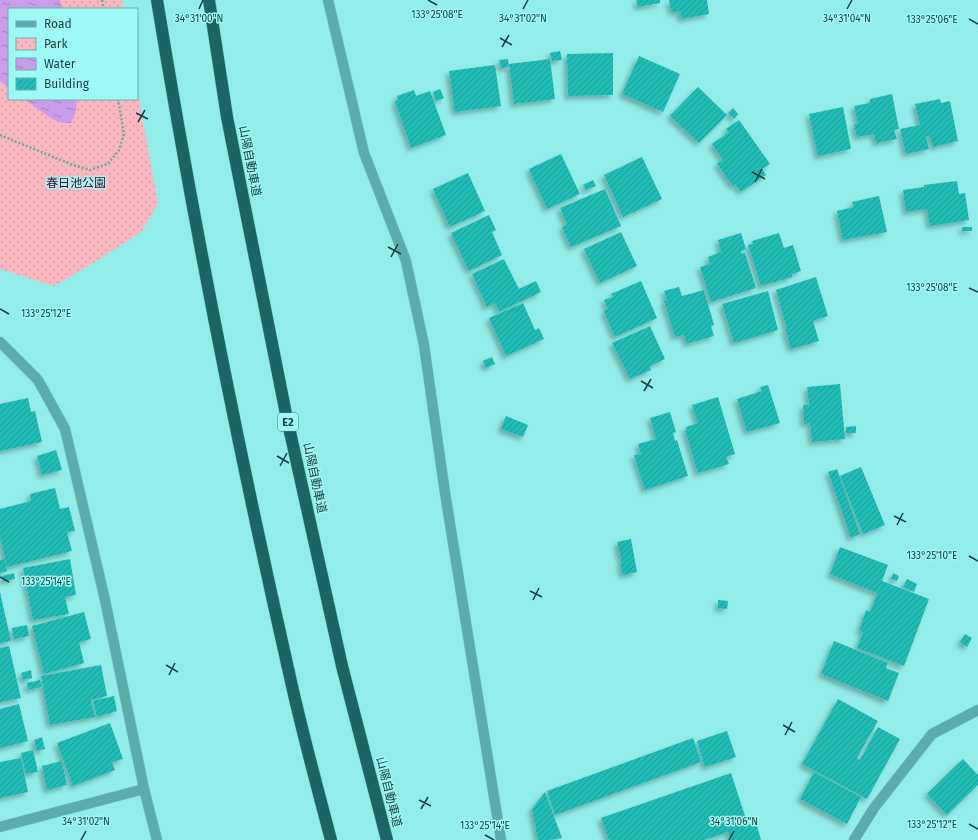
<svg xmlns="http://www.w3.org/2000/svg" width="978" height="840" font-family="'Fira Sans','Noto Sans JP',sans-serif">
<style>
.park{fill:url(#park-dots)}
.water{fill:url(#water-ripples)}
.building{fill:url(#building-hatch);filter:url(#shadow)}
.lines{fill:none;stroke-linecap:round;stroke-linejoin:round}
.minor-casing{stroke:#7ac9c5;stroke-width:11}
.highway-casing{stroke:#7ac9c5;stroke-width:13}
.path{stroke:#64aba7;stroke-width:2.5;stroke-dasharray:2 2;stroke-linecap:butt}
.minor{stroke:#5cada9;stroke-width:10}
.highway{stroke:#1b6663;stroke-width:12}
.ticks{fill:none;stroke:#193f3d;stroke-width:1.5}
.labels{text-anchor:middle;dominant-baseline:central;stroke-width:3;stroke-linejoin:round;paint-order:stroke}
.shield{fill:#9ff9f4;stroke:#417774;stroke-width:1}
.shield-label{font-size:11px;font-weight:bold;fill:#193f3d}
.street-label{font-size:12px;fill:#193f3d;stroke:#9ff9f4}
.park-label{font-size:12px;fill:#5a011f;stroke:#9ff9f4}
.ticks-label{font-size:10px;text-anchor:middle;fill:#193f3d;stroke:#9ff9f4;stroke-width:3;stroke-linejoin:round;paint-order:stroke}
</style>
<defs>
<pattern id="park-dots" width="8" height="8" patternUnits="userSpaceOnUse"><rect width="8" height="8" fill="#fbb7bf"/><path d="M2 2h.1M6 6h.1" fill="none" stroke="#d79ea5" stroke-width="1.8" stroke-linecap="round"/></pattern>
<pattern id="water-ripples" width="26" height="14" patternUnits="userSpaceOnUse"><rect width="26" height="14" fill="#ca9ce9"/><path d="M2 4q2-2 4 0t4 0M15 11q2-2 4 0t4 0" fill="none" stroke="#a381be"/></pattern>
<pattern id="building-hatch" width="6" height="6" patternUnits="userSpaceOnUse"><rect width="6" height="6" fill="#23bcb7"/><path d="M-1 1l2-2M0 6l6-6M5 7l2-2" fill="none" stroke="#1e9a96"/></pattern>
<filter id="shadow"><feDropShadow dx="-3.5" dy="3.5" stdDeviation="2" flood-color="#0004"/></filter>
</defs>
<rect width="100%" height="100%" fill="#92ece7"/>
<path class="park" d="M 0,0 L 122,0 L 123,9 L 9,9 L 9,99 L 137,99 L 137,88 L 158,204 L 141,232 L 95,262 L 54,286 L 0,269 Z"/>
<path class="water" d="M 0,0 L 60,0 L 62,9 L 9,9 L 9,88 L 0,81 Z
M 24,99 L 76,99 C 77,110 76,113 71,123 L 62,123 L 52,119 Z"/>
<path class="building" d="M 636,0 L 660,0 L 660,3 L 638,7 Z
M 669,0 L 707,0 L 709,14 L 681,19 L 680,11 L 674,13 L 674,11 L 671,11 Z
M 560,51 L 562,60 L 552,61 L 550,53 Z
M 613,53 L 613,95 L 568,96 L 567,54 Z
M 639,56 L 680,74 L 663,112 L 622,94 Z
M 508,59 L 509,67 L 501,68 L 499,60 Z
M 550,59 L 555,99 L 514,104 L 509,64 Z
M 495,65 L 501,106 L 455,112 L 449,71 Z
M 698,87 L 727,115 L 699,143 L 670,116 Z
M 440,89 L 444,98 L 436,101 L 433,92 Z
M 414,90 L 416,96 L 430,91 L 446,135 L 411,148 L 395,102 L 398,100 L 397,96 Z
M 892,94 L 899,129 L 894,130 L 897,139 L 876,143 L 874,134 L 857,137 L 854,124 L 858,123 L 854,106 L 870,103 L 870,99 Z
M 940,99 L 941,103 L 950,101 L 958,141 L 933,147 L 930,136 L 926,136 L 929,149 L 906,154 L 900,129 L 920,125 L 915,104 Z
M 843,107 L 851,149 L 818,156 L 809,114 Z
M 733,108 L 738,114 L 734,119 L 728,113 Z
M 739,120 L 770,164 L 762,169 L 766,175 L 741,192 L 735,184 L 733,186 L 717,164 L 723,160 L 712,144 L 729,132 L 726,129 Z
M 561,154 L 580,194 L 547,209 L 529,169 Z
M 642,157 L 662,199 L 623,217 L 604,175 Z
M 468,173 L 485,211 L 450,227 L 433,189 Z
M 593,180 L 596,186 L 586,190 L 583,185 Z
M 957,181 L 959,194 L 965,193 L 969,220 L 930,226 L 927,209 L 906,212 L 903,190 L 924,187 L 924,185 Z
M 605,189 L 621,226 L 571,247 L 562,227 L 567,225 L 560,208 Z
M 879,196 L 887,232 L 843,240 L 837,211 L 854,207 L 852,202 Z
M 489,215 L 496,230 L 492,232 L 502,255 L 469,271 L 451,233 Z
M 962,227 L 972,227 L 972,231 L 962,231 Z
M 621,232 L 637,266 L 600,283 L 584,249 Z
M 741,233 L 746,249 L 741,251 L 741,254 L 745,253 L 756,288 L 711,302 L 700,267 L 710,264 L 708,257 L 721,252 L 718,240 Z
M 779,233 L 784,248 L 793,245 L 801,271 L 792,274 L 792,277 L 761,286 L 748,245 L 753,244 L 752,241 Z
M 504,259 L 519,289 L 536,281 L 541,292 L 499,312 L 495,303 L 487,307 L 472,274 Z
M 816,277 L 828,316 L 813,321 L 819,341 L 791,349 L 785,329 L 787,329 L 776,290 Z
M 641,281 L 657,318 L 615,337 L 604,311 L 608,309 L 604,300 L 613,297 L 611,294 Z
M 679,287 L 682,296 L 704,290 L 714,325 L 711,326 L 714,336 L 687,344 L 684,335 L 675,337 L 664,301 L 667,300 L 664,291 Z
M 768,291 L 778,330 L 734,343 L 722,304 Z
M 523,303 L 535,330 L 539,328 L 544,339 L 506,356 L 489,318 Z
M 650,326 L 665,359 L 650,366 L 651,370 L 630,379 L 612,343 Z
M 492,357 L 495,364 L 486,368 L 483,361 Z
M 840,384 L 845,439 L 812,442 L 810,423 L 804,424 L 803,405 L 809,405 L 807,387 Z
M 768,385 L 780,423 L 747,432 L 737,399 L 762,391 L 760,387 Z
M 718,397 L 735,454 L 726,457 L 729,464 L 698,473 L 685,430 L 687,430 L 686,427 L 698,423 L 692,405 Z
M 28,398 L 31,412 L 35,411 L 42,442 L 0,451 L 0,404 Z
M 670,412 L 676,432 L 673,433 L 675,441 L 677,440 L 688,476 L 645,490 L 634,455 L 641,454 L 638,444 L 656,439 L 650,418 Z
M 506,416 L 528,425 L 523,437 L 501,429 Z
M 856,426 L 856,433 L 846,433 L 846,427 Z
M 56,450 L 62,470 L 42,475 L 37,456 Z
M 861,467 L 885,525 L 863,534 L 840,476 Z
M 837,469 L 860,534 L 851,538 L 828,472 Z
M 55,488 L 60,509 L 69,507 L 75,531 L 67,532 L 72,551 L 7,567 L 0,537 L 0,509 L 31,501 L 30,494 Z
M 631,539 L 637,572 L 623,575 L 620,564 L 622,564 L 617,542 Z
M 840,547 L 888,565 L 882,581 L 929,599 L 904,666 L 857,648 L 863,632 L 859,631 L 866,610 L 870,612 L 881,584 L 877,593 L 830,574 Z
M 5,559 L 7,571 L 0,573 L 0,560 Z
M 70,559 L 76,595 L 65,597 L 69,614 L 33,620 L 23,568 Z
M 14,573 L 15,579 L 3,581 L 2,576 Z
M 893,573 L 899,576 L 897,581 L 891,579 Z
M 907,579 L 917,584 L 914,592 L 903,587 Z
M 0,592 L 11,641 L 0,643 Z
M 718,600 L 728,601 L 727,609 L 718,608 Z
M 84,612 L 91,639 L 79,642 L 84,663 L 44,674 L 32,626 Z
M 27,625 L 29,636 L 14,639 L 12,628 Z
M 965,634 L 972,638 L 967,647 L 960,642 Z
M 834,641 L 888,663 L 886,668 L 899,673 L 888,701 L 821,674 Z
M 9,646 L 21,698 L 0,702 L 0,648 Z
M 101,665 L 107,696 L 91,700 L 95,717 L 50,725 L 41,676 Z
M 31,670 L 32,678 L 23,680 L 21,673 Z
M 40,680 L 42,687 L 28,690 L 27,683 Z
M 114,696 L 117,711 L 97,717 L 93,701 Z
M 838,699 L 878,721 L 857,758 L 860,760 L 878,727 L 900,739 L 867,799 L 802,764 Z
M 19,704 L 28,741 L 0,748 L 0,709 Z
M 110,723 L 123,759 L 112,762 L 115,770 L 73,786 L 57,743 Z
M 727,731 L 736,757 L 705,767 L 697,741 Z
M 42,737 L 45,749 L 37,751 L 34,740 Z
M 693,738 L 701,762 L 555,815 L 547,791 Z
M 33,750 L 38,772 L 26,774 L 21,753 Z
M 21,758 L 28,792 L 0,798 L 0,762 Z
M 963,759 L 978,775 L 978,785 L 947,815 L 927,794 Z
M 62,761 L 67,785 L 47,790 L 42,766 Z
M 814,772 L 861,797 L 847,824 L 800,799 Z
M 731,773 L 748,825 L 756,822 L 761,840 L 731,840 L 728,832 L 704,840 L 609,840 L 601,818 Z
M 545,792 L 562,838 L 549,840 L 538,840 L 532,809 Z"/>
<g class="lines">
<g class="minor-casing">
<path id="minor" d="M 328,0 L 364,153 L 406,261 L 424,345 L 445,493 L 501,840
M 0,342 L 38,380 L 65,429 L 105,600 L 144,789 L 157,840
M 0,827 L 144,789
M 854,840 L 874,808 L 932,734 L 978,710"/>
</g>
<g class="highway-casing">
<path id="highway" d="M 157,0 C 194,227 239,453 290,677 C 302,732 317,786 331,840
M 209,0 L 227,117 L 286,414 L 342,666 L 387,840"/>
</g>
<path class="path" d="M 102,0 L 104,9
M 0,135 L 73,165 L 90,170 L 108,164 L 119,150 L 124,134 L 118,99"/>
<use href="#minor" class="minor"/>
<use href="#highway" class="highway"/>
</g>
<path class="ticks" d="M 428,0 L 437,5M 199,9 L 203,0M 523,9 L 528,0M 847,9 L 852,0M 969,19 L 978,24M 500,38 L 512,45M 502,47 L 509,35M 136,113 L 148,119M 138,122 L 145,110M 752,172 L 765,179M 755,182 L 762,169M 388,247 L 401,254M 391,257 L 398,244M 969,288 L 978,292M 0,309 L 9,314M 641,381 L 653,388M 644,391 L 651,379M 277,456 L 289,463M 280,466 L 287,453M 894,516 L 906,522M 897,525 L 903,513M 969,556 L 978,561M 0,577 L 9,582M 530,591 L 542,597M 533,600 L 539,588M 166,665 L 178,672M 169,675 L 175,663M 783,725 L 795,732M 785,735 L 792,722M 419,800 L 431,806M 421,809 L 428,797M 969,824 L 978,829M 485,835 L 494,840M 81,840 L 86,831M 729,840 L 734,831"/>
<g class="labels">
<rect class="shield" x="278" y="413" width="20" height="18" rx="3"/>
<g class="shield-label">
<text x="288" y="422">E2</text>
</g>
<g class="street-label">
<text transform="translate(250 161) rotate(79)">山陽自動車道</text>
<text transform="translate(315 478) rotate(78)">山陽自動車道</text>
<text transform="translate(389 792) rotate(76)">山陽自動車道</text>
</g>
<g class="park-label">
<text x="76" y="183">春日池公園</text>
</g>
</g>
<g class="ticks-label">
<text x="437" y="18">133°25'08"E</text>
<text x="199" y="22">34°31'00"N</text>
<text x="523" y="22">34°31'02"N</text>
<text x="847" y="22">34°31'04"N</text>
<text x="932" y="23">133°25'06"E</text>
<text x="932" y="291">133°25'08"E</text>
<text x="46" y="317">133°25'12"E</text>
<text x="932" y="559">133°25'10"E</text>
<text x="46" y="585">133°25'14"E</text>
<text x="86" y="825">34°31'02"N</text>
<text x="734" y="825">34°31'06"N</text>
<text x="932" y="828">133°25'12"E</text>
<text x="485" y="829">133°25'14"E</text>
</g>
<rect x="8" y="8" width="130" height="92" fill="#9ff9f4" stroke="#69afab"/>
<rect x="16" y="21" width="20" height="6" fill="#5cada9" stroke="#69afab"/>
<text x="44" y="28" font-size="12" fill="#193f3d">Road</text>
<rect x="16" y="38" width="20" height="12" fill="url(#park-dots)" stroke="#69afab"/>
<text x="44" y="48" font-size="12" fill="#193f3d">Park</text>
<rect x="16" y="58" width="20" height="12" fill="url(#water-ripples)" stroke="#69afab"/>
<text x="44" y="68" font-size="12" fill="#193f3d">Water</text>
<rect x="16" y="78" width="20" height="12" fill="url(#building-hatch)" stroke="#69afab"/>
<text x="44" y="88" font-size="12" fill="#193f3d">Building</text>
</svg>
